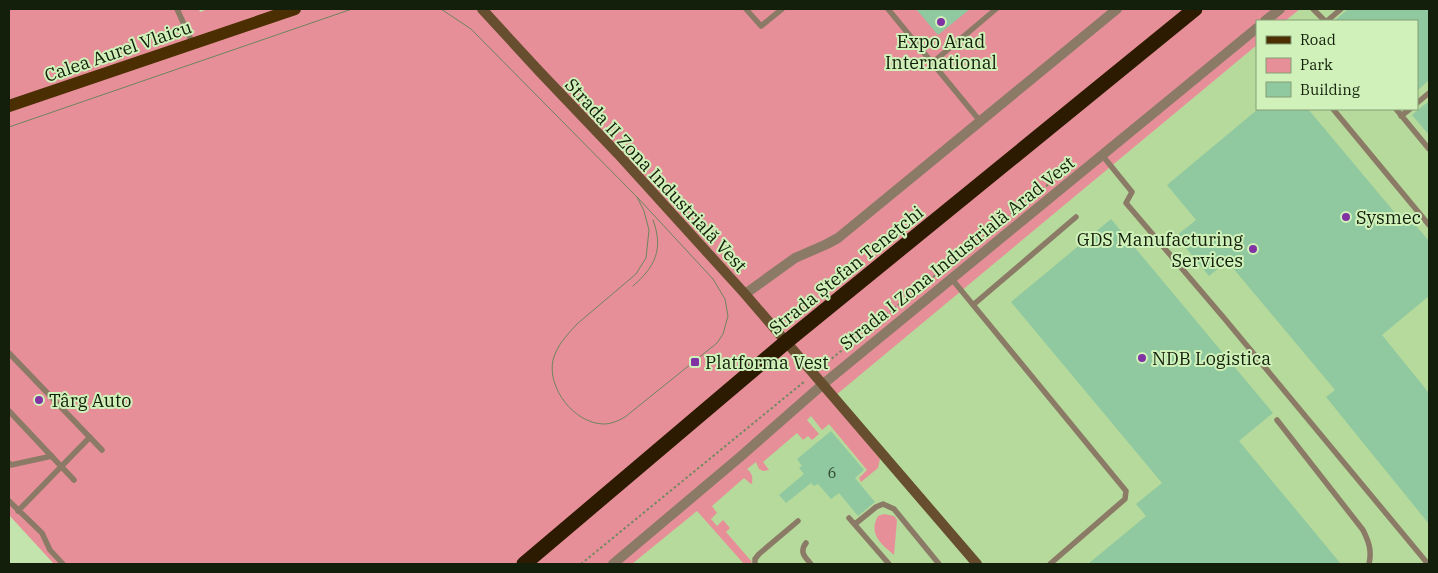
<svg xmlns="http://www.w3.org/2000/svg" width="1438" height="573" font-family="'IBM Plex Serif',serif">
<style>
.built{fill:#b6da9c}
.green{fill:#e68f98}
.building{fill:#90c89f}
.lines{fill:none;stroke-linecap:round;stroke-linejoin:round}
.path{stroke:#728962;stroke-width:2;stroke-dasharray:2.5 2.5;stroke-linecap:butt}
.lane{stroke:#8b7a66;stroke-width:5.5}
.street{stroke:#8b7a66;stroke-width:10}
.secondary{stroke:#664e2f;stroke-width:10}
.primary{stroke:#4b2f02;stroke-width:12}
.highway{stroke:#2c1a01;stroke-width:15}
.tram{stroke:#6d845d;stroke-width:1}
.poi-dot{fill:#8133a4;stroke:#d0f2ba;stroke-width:2}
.labels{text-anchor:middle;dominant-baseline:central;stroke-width:4;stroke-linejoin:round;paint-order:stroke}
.number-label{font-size:15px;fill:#32492f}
.poi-label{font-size:18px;fill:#131f0a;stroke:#d0f2ba;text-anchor:start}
.street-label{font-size:18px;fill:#131f0a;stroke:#d0f2ba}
</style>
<rect width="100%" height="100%" fill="#c3e4ad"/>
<path class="built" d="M 1300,9 L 1429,9 L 1429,564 L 632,564 L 1257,45 L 1257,109 L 1417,109 L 1417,21 L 1285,21 Z"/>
<path class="green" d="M 9,9 L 199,9 L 200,12 L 208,9 L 1300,9 L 1285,21 L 1257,21 L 1257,45 L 830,400 L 832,400 L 880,459 L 878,468 L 861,482 L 859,478 L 867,470 L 829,424 L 822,430 L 811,416 L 807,420 L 819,434 L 812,440 L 808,436 L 803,440 L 797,433 L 763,462 L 769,470 L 763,471 L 759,469 L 756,462 L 747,469 C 752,473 753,477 752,483 L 751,484 L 744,478 L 712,506 L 717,513 L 711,519 L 717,526 L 723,520 L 730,528 L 726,532 L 752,562 L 749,564 L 744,564 L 697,511 L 632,564 L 54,564 L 9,515 Z
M 884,514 L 894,516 L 897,520 L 894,555 C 881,544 868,534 878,516 Z"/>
<path class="building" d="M 916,9 L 970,9 L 938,35 Z
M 1348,9 L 1429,9 L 1429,80 L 1417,91 L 1417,21 L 1334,21 Z
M 1429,101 L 1429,135 L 1412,115 Z
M 1258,109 L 1308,109 L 1401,220 L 1407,215 L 1429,241 L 1429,296 L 1382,335 L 1429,393 L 1429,524 L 1326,397 L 1335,390 L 1227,261 L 1209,276 L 1176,236 L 1196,220 L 1167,185 Z
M 1111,219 L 1273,413 L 1239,441 L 1341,564 L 1088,564 L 1146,516 L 1136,504 L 1162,483 L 1011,302 Z
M 831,431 L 864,470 L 855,478 L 875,502 L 858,516 L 839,493 L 831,499 L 818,484 L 814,486 L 811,483 L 786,503 L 779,495 L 804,474 L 799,468 L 802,466 L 797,459 Z"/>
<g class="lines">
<path class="path" d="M 820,368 L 1060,175
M 581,564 L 805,381"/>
<path class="lane" d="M 177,9 L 193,44
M 746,9 L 761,26 L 782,9
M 888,9 L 980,121
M 1313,9 L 1325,21
M 1327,21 L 1341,9
M 932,63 L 996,9
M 1417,103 L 1429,93
M 1333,109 L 1429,225
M 1396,109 L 1429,149
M 1401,116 L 1410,109
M 1102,155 L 1132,192 L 1126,203 L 1224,318 L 1428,564
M 951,278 L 1126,491 L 1125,499 L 1050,564
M 973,305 L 1076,217
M 9,353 L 102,450
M 9,411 L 74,480
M 1277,420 L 1363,530 C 1369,542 1372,551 1369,564
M 9,463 L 11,465 L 52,456
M 9,501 L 42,533 L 50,550 L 63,564
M 18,511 L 90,437
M 849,518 L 889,564
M 855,524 L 876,507 L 883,504 L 894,509 L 939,564
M 806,543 C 799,552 805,557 811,564
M 755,564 L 755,559 L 759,554 L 798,521"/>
<path class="street" d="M 1265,21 L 1280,9
M 745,294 L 795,258 L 827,244 L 838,238 L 1117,9
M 613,564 L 740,457 L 822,385 L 1257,28"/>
<path class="secondary" d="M 482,9 L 539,71 L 618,154 L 745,294 L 977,564"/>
<path class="primary" d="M 9,106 L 295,9"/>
<path class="highway" d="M 524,564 L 786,342 L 1195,9"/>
<path class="tram" d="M 441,9 L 471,29 L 637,197 L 713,279 L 725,299 L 728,316 L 723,334 L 717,343 L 625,417 C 618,421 611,424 603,424 C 574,423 547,388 553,360 C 557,345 567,335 577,324 L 636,274 L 646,258 L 649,230 L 644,211 L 637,197
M 9,127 L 352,9
M 633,286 C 655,267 664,249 653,220"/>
</g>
<g class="poi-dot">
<circle cx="941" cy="22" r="5"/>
<circle cx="1346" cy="217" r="5"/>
<circle cx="1253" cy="249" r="5"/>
<circle cx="1142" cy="358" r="5"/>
<rect x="690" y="357" width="10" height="10" rx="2.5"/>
<circle cx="39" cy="400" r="5"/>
</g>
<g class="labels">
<g class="number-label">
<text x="832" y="472">6</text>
</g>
<g class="poi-label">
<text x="941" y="41" text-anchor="middle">Expo Arad<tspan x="941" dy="21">International</tspan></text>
<text x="1356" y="217">Sysmec</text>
<text x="1243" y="239" text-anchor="end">GDS Manufacturing<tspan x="1243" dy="21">Services</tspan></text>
<text x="1152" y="358">NDB Logistica</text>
<text x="705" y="362">Platforma Vest</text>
<text x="49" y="400">Târg Auto</text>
</g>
<g class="street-label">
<text transform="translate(118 51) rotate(-19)">Calea Aurel Vlaicu</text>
<text transform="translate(656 175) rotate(47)">Strada II Zona Industrială Vest</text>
<text transform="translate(957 253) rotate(-39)">Strada I Zona Industrială Arad Vest</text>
<text transform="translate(846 270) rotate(-39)">Strada Ștefan Tenețchi</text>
</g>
</g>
<rect width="1438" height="573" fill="none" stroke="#131f0a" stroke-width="20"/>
<rect x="1256" y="20" width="162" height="90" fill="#d0f2ba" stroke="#849e74"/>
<rect x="1266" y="36" width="25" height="8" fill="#4b2f02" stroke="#849e74"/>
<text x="1300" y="45" font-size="15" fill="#131f0a">Road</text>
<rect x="1266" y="58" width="25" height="15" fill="#e68f98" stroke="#849e74"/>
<text x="1300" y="70" font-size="15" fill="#131f0a">Park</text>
<rect x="1266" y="82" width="25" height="15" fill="#90c89f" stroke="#849e74"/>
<text x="1300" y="95" font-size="15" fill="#131f0a">Building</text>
</svg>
